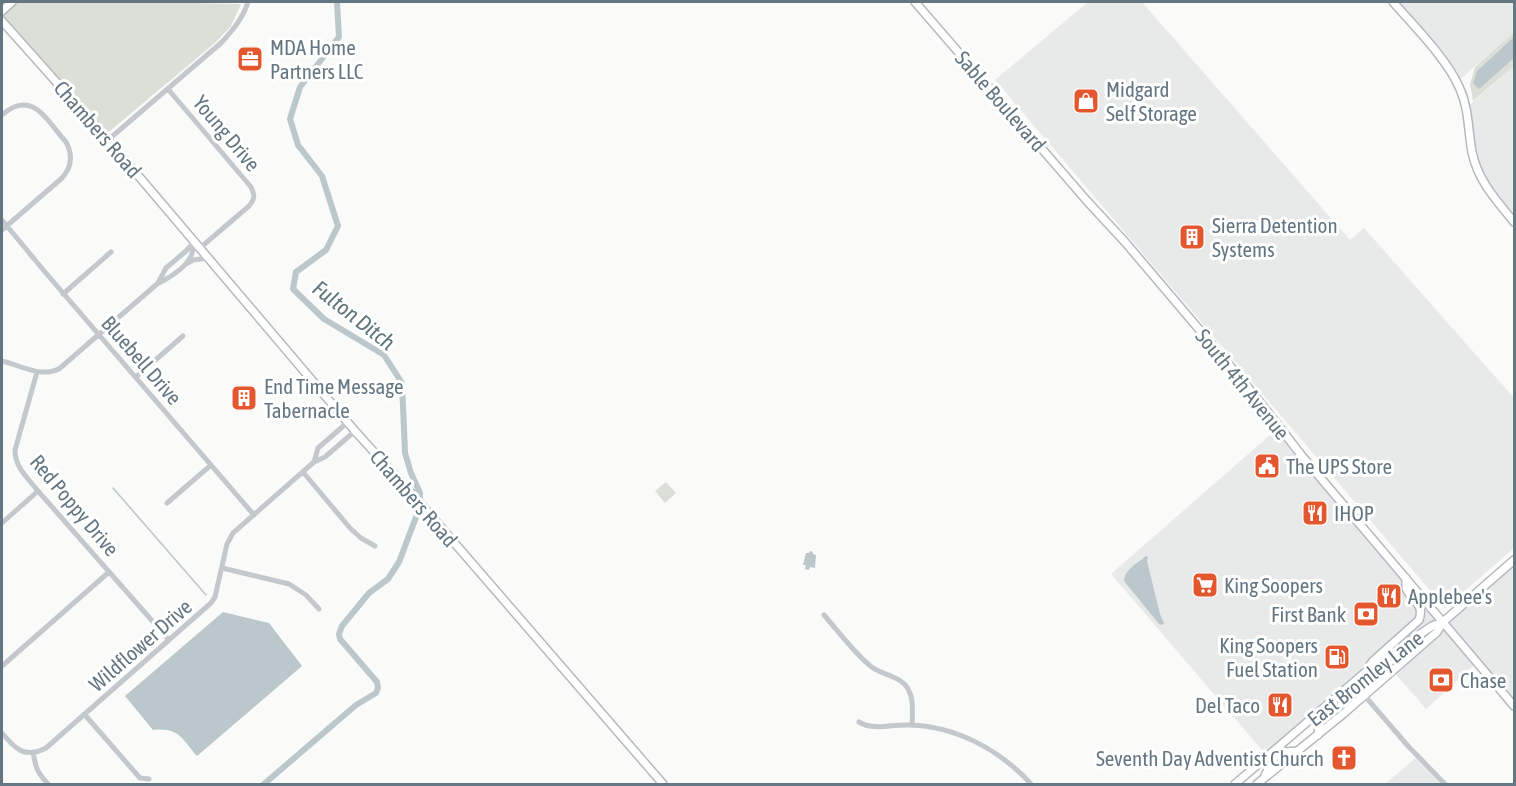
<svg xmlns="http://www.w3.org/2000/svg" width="1516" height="786" font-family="'Asap Condensed',sans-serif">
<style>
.built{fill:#e8e9e9}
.green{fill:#dadfd7}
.water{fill:#bbc7cb}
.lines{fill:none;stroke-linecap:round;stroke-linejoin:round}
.stream{stroke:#bbc7cb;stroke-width:1.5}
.canal{stroke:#bbc7cb;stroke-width:6}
.secondary-casing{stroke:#b3babf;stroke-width:10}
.street{stroke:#c3c8cc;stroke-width:5}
.secondary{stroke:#fff;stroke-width:7}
.labels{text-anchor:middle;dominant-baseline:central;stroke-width:6;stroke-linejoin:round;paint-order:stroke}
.poi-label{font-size:21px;fill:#657683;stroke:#fff;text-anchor:start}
.street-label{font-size:21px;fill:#657683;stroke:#fff}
.water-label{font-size:22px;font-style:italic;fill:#60757c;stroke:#fff}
</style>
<rect width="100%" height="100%" fill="#fafaf8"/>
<path class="built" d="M 1088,2 L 1142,2 L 1350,240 L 1364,228 L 1514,398 L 1514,548 L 1445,608 L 995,80 Z
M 1393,2 L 1514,2 L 1514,32 L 1457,82 Z
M 1514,66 L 1514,222 L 1480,177 L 1466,108 Z
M 1278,428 L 1443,621 L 1514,560 L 1514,706 L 1478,662 L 1426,709 L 1393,671 L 1442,623 L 1340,693 L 1267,756 L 1111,574 Z
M 1418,756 L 1445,784 L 1385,784 Z"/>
<path class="green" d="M 2,2 L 190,2 L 191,3 L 241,4 L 231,26 L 216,42 L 104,136 L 2,21 L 2,11 L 6,7 Z
M 1514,32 L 1514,66 L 1473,101 L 1470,84 L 1475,67 Z
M 666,482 L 676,493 L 665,503 L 655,491 Z"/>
<path class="water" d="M 1514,37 L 1514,58 L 1479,89 L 1473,83 L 1477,71 Z
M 810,551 L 813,552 L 813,554 L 816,555 L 815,568 L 810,567 L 809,570 L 805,569 L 806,565 L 803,565 L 806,553 L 809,553 Z
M 1146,556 L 1148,557 L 1147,561 L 1160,614 L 1164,623 L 1162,625 L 1159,624 L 1124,581 C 1125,569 1138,563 1146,556 Z
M 223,612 L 269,623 L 302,666 L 197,756 C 182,739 179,727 153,730 L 125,696 Z"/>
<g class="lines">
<path class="stream" d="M 113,488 L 206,595"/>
<path class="canal" d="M 264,784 L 356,705 L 376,693 L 378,688 L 377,682 L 340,639 L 339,634 L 342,626 L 369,593 L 388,579 L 399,562 L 418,512 L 420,493 L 411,473 L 405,453 L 402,383 L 384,355 L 324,319 L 293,289 L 296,272 L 326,250 L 338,226 L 322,176 L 298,145 L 290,119 L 300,87 L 339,37 L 337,2"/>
<g class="secondary-casing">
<path id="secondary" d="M 915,2 L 1087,201 L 1125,242 L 1220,354 L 1256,397 L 1302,456 L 1514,706
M 1393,2 C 1414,26 1448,60 1460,89 C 1469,109 1468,131 1472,152 C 1478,181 1496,200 1514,222
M 2,11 L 12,2
M 2,21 L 108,140 L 355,431 L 413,495 L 663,784
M 1370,665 L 1373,661 L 1419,620 C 1425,603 1411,601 1406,588 C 1406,586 1406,579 1406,578
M 1318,735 L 1319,725 L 1333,702
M 1265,775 L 1274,760 L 1276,749 L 1285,752 L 1298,751
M 1235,784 L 1368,670 L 1432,626 L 1443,622 L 1514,560
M 1257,784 L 1343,714 L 1437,632 L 1443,622"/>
</g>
<path class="street" d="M 168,89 L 251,187 C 255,195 255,199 249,206 L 200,248
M 2,115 C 32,88 47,121 66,142 C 73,155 72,167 62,178 L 2,230
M 108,140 L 221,43 C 233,30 243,18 248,2
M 2,220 L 45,272 L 254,515
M 188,263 L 193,260 L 208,258
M 158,283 L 166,268 L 186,251 L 193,243
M 63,294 L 111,252
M 2,361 C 20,365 40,378 59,369 L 157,284 C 169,278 185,269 191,256 C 193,252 193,246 194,241
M 37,372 L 15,450 C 15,468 28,478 38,491 L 169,640
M 136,377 L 183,336
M 314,462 L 318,448 L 348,422
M 303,472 L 350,528 L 361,538 L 375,546
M 167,503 L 211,465
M 2,523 L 38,491
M 222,568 L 289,584 L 306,595 L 319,609
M 824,615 C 838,631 852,650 868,664 C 875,671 884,673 893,677 C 915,685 913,705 912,725
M 2,666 L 109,572
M 1364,695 L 1408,746 L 1445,784
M 85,715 L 140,778 L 149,779
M 859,722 C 874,731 892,724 909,725 C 956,726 1000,750 1031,784
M 2,733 C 15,749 25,759 46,748 L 211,603 L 215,597 L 227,544 L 233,533 L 314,462 L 325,457 L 355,431
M 33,752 C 36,769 37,772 48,784"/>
<use href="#secondary" class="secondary"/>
</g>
<defs>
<g id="office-square" transform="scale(1.35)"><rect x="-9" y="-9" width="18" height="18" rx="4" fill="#e4572e" stroke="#fff"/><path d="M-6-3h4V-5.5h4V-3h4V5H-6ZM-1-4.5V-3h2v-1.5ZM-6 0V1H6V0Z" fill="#fff"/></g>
<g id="shop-square" transform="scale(1.35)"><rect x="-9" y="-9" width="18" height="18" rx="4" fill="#e4572e" stroke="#fff"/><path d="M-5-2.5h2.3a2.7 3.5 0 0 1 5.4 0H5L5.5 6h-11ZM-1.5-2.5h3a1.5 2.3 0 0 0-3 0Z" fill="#fff"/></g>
<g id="building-square" transform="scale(1.35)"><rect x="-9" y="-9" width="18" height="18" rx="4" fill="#e4572e" stroke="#fff"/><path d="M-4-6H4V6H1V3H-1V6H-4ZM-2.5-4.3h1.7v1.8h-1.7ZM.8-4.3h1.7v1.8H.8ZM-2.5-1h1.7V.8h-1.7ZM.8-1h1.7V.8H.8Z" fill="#fff"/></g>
<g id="civic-square" transform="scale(1.35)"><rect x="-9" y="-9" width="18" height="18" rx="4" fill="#e4572e" stroke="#fff"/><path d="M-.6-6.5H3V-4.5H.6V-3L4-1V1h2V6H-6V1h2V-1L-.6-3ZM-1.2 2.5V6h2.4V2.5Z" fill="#fff"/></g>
<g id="restaurant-square" transform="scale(1.35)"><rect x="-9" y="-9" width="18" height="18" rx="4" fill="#e4572e" stroke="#fff"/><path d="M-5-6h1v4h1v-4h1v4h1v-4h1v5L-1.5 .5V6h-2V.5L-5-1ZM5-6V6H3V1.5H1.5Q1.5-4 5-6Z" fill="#fff"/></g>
<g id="supermarket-square" transform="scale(1.35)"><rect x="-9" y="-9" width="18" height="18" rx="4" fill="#e4572e" stroke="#fff"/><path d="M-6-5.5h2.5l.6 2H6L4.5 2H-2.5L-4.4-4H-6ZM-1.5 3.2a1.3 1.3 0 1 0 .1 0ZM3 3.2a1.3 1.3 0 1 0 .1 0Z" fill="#fff"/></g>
<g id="bank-square" transform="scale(1.35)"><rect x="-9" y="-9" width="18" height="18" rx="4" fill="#e4572e" stroke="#fff"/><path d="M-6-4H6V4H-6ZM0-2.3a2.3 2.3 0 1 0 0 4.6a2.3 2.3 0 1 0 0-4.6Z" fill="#fff"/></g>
<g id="fuel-square" transform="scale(1.35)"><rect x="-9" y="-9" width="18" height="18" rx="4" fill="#e4572e" stroke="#fff"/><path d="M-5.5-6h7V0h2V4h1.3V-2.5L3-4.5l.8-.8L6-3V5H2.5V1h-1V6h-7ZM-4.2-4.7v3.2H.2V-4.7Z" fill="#fff"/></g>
<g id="church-square" transform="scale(1.35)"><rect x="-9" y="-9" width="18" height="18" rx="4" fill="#e4572e" stroke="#fff"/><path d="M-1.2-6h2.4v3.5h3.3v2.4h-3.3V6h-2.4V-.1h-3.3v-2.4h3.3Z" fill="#fff"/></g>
</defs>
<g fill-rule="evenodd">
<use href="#office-square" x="250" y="59"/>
<use href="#shop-square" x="1086" y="101"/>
<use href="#building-square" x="1192" y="237"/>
<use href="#building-square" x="244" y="398"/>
<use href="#civic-square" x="1267" y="466"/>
<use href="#restaurant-square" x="1315" y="513"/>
<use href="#supermarket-square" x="1205" y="585"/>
<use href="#restaurant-square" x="1389" y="596"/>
<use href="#bank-square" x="1366" y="614"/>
<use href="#fuel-square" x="1337" y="657"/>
<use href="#bank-square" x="1441" y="680"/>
<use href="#restaurant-square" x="1280" y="705"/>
<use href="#church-square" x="1344" y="758"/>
</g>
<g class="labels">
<g class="poi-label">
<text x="270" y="47">MDA Home<tspan x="270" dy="24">Partners LLC</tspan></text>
<text x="1106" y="89">Midgard<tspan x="1106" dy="24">Self Storage</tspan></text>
<text x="1212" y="225">Sierra Detention<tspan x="1212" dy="24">Systems</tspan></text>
<text x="264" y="386">End Time Message<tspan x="264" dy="24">Tabernacle</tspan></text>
<text x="1286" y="466">The UPS Store</text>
<text x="1334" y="513">IHOP</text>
<text x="1224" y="585">King Soopers</text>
<text x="1408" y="596">Applebee's</text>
<text x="1346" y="614" text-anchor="end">First Bank</text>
<text x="1318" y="645" text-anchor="end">King Soopers<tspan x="1318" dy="24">Fuel Station</tspan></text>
<text x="1460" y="680">Chase</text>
<text x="1260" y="705" text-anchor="end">Del Taco</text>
<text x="1324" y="758" text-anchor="end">Seventh Day Adventist Church</text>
</g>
<g class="street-label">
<text transform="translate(1001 101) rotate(49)">Sable Boulevard</text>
<text transform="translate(98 129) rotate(49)">Chambers Road</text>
<text transform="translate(227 133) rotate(50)">Young Drive</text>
<text transform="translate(142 360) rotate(49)">Bluebell Drive</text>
<text transform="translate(1243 384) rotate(51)">South 4th Avenue</text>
<text transform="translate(414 498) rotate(49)">Chambers Road</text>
<text transform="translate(75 505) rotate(50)">Red Poppy Drive</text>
<text transform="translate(140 645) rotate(-41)">Wildflower Drive</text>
<text transform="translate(1365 678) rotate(-38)">East Bromley Lane</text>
</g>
<g class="water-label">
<text transform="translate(354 315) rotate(38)">Fulton Ditch</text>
</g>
</g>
<rect width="1516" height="786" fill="none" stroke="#657683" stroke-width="6"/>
</svg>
